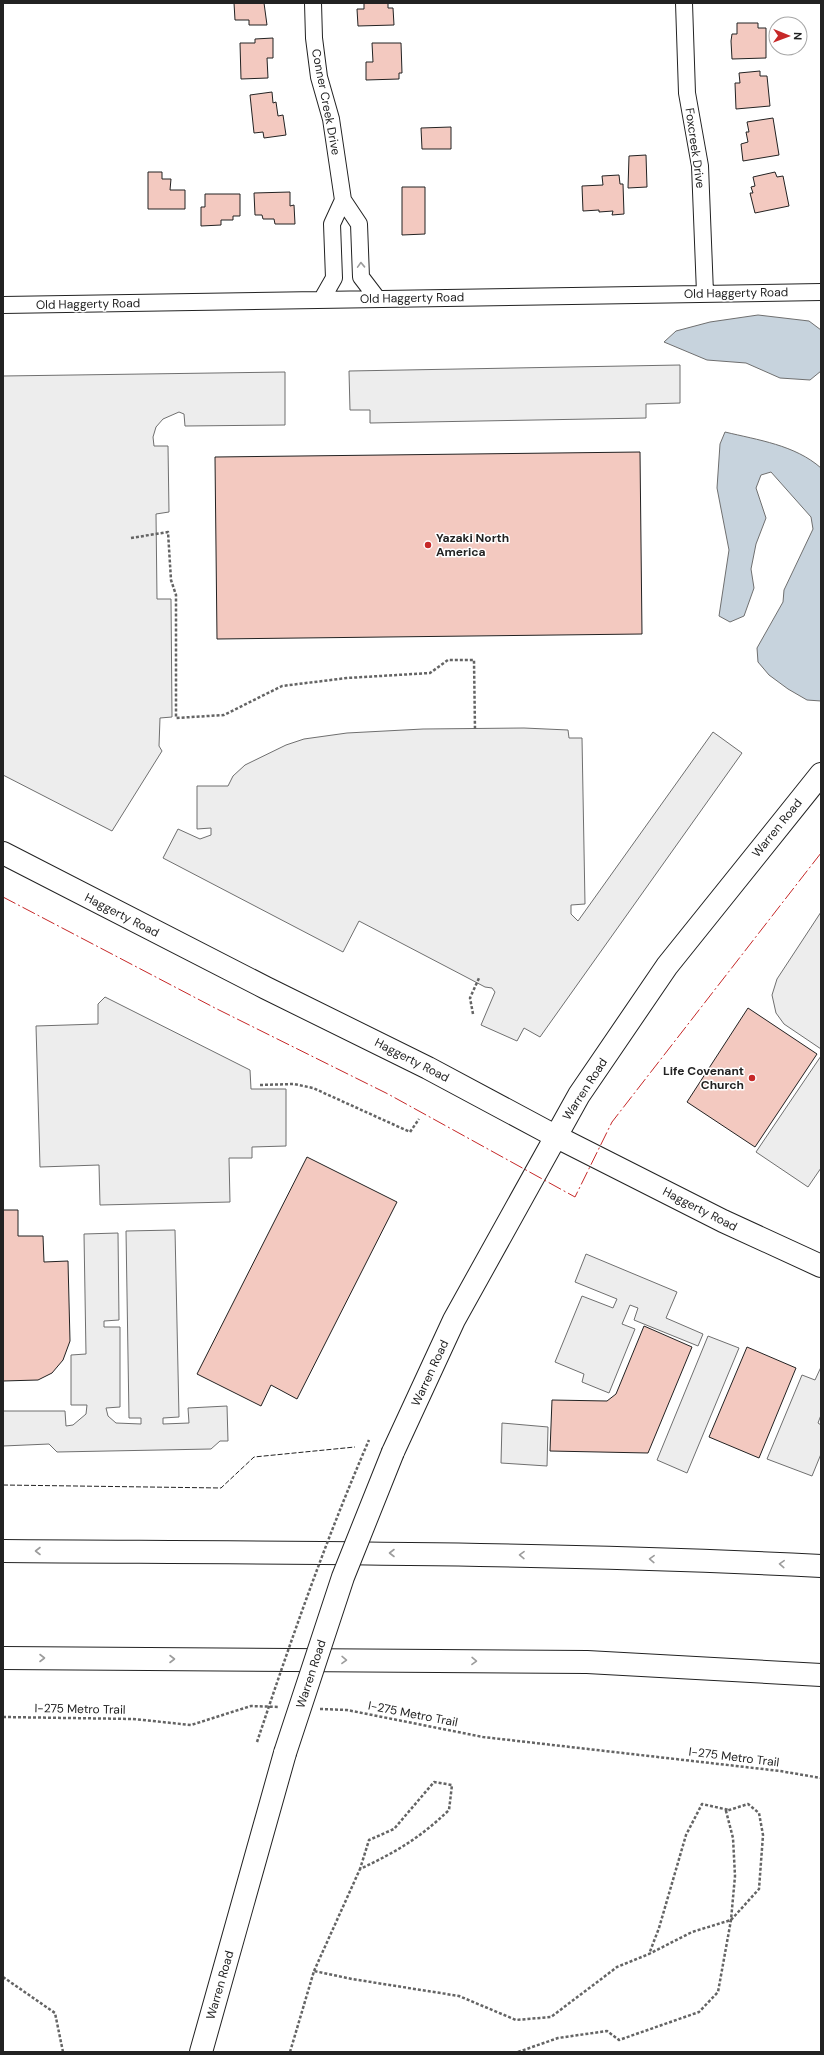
<svg xmlns="http://www.w3.org/2000/svg" width="824" height="2055" font-family="'DM Sans',sans-serif">
<style>
.parking{fill:#ededed;stroke:#6f6f6f}
.water{fill:#c7d3dd;stroke:#6f6f6f}
.building{fill:#f3c9c0;stroke:#222}
.lines{fill:none;stroke-linecap:round;stroke-linejoin:round}
.street-casing{stroke:#222;stroke-width:18}
.secondary-casing{stroke:#222;stroke-width:24}
.highway-casing{stroke:#222;stroke-width:24}
.path{stroke:#646464;stroke-width:2.5;stroke-dasharray:3 2;stroke-linecap:butt}
.street{stroke:#fff;stroke-width:16}
.secondary{stroke:#fff;stroke-width:22}
.highway{stroke:#fff;stroke-width:22}
.secondary-bridge-casing{stroke:#222;stroke-width:24;stroke-linecap:butt}
.path-bridge{stroke:#646464;stroke-width:2.5;stroke-dasharray:3 2;stroke-linecap:butt}
.secondary-bridge{stroke:#fff;stroke-width:22}
.fence{stroke:#222;stroke-width:1;stroke-dasharray:5 2;stroke-linecap:butt}
.power{stroke:#c62828;stroke-width:1;stroke-dasharray:14 3 2 3;stroke-linecap:butt}
.oneway{stroke:#9c9c9c}
.poi-dot{fill:#c62828;stroke:#fff;stroke-width:1.5}
.labels{text-anchor:middle;dominant-baseline:central;stroke-width:3;stroke-linejoin:round;paint-order:stroke}
.street-label{font-size:12px;fill:#222;stroke:#fff}
.poi-label{font-size:12px;font-weight:bold;fill:#222;stroke:#fff;text-anchor:start}
</style>
<rect width="100%" height="100%" fill="#fff"/>
<path class="parking" d="M 680,365 L 680,403 L 646,404 L 646,418 L 370,423 L 370,410 L 350,410 L 349,371 Z
M 285,372 L 285,425 L 185,426 L 184,414 L 179,412 L 163,419 L 156,427 L 153,437 L 154,446 L 168,446 L 169,512 L 156,514 L 157,599 L 171,599 L 172,717 L 160,718 L 159,746 L 162,751 L 112,831 L 3,775 L 3,376 Z
M 524,728 L 568,730 L 569,738 L 582,738 L 585,904 L 571,905 L 571,914 L 578,921 L 713,732 L 742,753 L 540,1037 L 524,1028 L 517,1041 L 481,1025 L 495,992 L 492,988 L 485,987 L 468,978 L 359,921 L 343,952 L 163,858 L 178,829 L 200,839 L 211,835 L 211,828 L 197,829 L 197,786 L 228,786 L 233,776 L 245,765 L 286,745 L 304,739 L 347,733 L 423,729 Z
M 821,912 L 821,1049 L 784,1024 L 776,1013 L 772,995 L 777,979 Z
M 105,997 L 250,1070 L 251,1089 L 286,1089 L 286,1146 L 252,1147 L 252,1158 L 229,1158 L 230,1202 L 100,1205 L 99,1165 L 40,1167 L 36,1026 L 98,1024 L 98,1004 Z
M 821,1056 L 821,1168 L 808,1187 L 756,1152 Z
M 175,1230 L 179,1417 L 163,1418 L 163,1424 L 189,1423 L 188,1408 L 227,1406 L 228,1441 L 220,1441 L 211,1449 L 57,1452 L 49,1444 L 3,1446 L 3,1411 L 65,1411 L 66,1426 L 73,1425 L 86,1414 L 87,1405 L 71,1405 L 71,1355 L 86,1354 L 84,1234 L 118,1233 L 119,1320 L 104,1321 L 104,1327 L 120,1327 L 120,1407 L 106,1408 L 108,1416 L 116,1423 L 141,1424 L 141,1418 L 129,1418 L 126,1231 Z
M 586,1254 L 677,1292 L 666,1318 L 703,1334 L 698,1346 L 634,1320 L 638,1308 L 630,1305 L 622,1324 L 635,1329 L 609,1393 L 582,1382 L 584,1374 L 555,1362 L 582,1296 L 613,1308 L 617,1299 L 575,1282 Z
M 708,1336 L 739,1348 L 687,1473 L 657,1460 Z
M 821,1367 L 821,1415 L 818,1423 L 821,1425 L 821,1454 L 812,1476 L 767,1459 L 802,1375 L 815,1380 Z
M 502,1423 L 548,1427 L 547,1466 L 501,1463 Z"/>
<path class="water" d="M 758,315 L 809,321 L 821,330 L 821,371 L 810,380 L 780,378 L 746,363 L 707,360 L 664,342 L 676,331 L 710,322 Z
M 725,432 C 758,440 795,445 821,468 L 821,701 L 807,700 L 788,689 L 769,675 L 758,662 L 757,648 L 783,602 L 784,590 L 813,529 L 811,517 L 771,472 L 761,475 L 756,488 L 766,518 L 756,544 L 751,569 L 754,588 L 744,616 L 730,622 L 719,616 L 729,550 L 717,488 L 720,444 Z"/>
<path class="building" d="M 234,3 L 264,3 L 267,25 L 249,25 L 249,20 L 235,20 Z
M 364,3 L 388,3 L 388,8 L 393,8 L 394,25 L 358,26 L 357,9 L 364,9 Z
M 737,23 L 758,23 L 758,28 L 766,28 L 766,58 L 732,59 L 731,41 L 732,34 L 737,34 Z
M 273,38 L 273,58 L 267,58 L 268,78 L 241,79 L 240,43 L 255,43 L 255,39 Z
M 372,43 L 401,43 L 402,73 L 399,73 L 399,79 L 366,80 L 366,62 L 373,62 Z
M 760,71 L 760,76 L 767,76 L 770,106 L 736,109 L 735,83 L 740,83 L 739,73 Z
M 272,92 L 273,103 L 276,102 L 278,116 L 283,115 L 286,135 L 264,138 L 263,132 L 254,133 L 250,95 Z
M 773,118 L 779,155 L 743,161 L 741,144 L 748,142 L 746,132 L 749,132 L 747,122 Z
M 451,127 L 451,149 L 422,149 L 421,128 Z
M 646,155 L 647,187 L 628,188 L 629,156 Z
M 148,172 L 162,172 L 162,179 L 171,179 L 170,190 L 185,190 L 185,209 L 148,209 Z
M 775,172 L 777,177 L 783,176 L 789,206 L 755,213 L 750,193 L 753,193 L 751,187 L 755,186 L 753,177 Z
M 619,175 L 620,184 L 623,184 L 624,214 L 612,215 L 613,211 L 599,212 L 599,210 L 583,211 L 582,186 L 603,185 L 602,176 Z
M 402,187 L 425,187 L 425,234 L 402,235 Z
M 290,192 L 290,206 L 294,205 L 295,224 L 275,224 L 274,219 L 263,219 L 262,215 L 255,215 L 254,193 Z
M 205,194 L 240,194 L 240,216 L 233,216 L 233,220 L 221,220 L 221,225 L 201,226 L 201,207 L 205,207 Z
M 640,452 L 642,634 L 217,639 L 215,457 Z
M 748,1008 L 817,1054 L 755,1147 L 687,1102 Z
M 307,1157 L 397,1202 L 297,1399 L 271,1385 L 261,1406 L 197,1374 Z
M 3,1210 L 18,1210 L 18,1236 L 43,1236 L 44,1262 L 68,1261 L 70,1341 L 63,1360 L 52,1373 L 38,1380 L 3,1381 Z
M 644,1326 L 692,1347 L 648,1453 L 550,1451 L 552,1400 L 607,1401 L 616,1394 Z
M 747,1347 L 796,1368 L 759,1458 L 709,1437 Z"/>
<g class="lines">
<g class="street-casing">
<path id="street" d="M 313,3 L 314,38 L 319,77 L 331,119 L 343,200
M 684,3 L 687,93 L 700,166 L 705,293
M 322,299 L 334,278 L 332,224 L 343,200 L 359,224 L 361,277 L 377,298
M 3,305 L 821,292"/>
</g>
<g class="secondary-casing">
<path id="secondary" d="M 3,853 L 266,988 L 428,1068 L 555,1136 L 723,1221 L 821,1266
M 393,1452 L 454,1320 L 579,1095 L 667,966 L 821,774
M 201,2052 L 285,1753"/>
</g>
<g class="highway-casing">
<path id="highway" d="M 3,1551 C 276,1553 548,1552 821,1566
M 3,1658 L 587,1662 L 821,1675"/>
</g>
<path class="path" d="M 131,538 L 168,532 L 171,580 L 176,595 L 176,718 L 224,715 L 282,686 L 347,678 L 430,673 L 448,660 L 474,660 L 475,730
M 473,1014 L 470,998 L 479,978
M 260,1085 L 294,1084 L 313,1088 L 410,1132 L 419,1119
M 320,1709 L 347,1710 L 483,1737 L 780,1771 L 821,1778
M 3,1717 L 133,1719 L 191,1725 L 251,1706 L 279,1707
M 314,1971 L 360,1869 C 396,1852 420,1838 449,1810 L 452,1785 L 434,1782 L 394,1829 L 369,1840 L 360,1869
M 3,1977 L 55,2013 L 63,2052
M 290,2052 L 314,1971 L 352,1979 L 459,1996 L 516,2020 L 551,2017 L 617,1967 L 649,1954
M 518,2052 L 558,2038 L 607,2031 L 619,2040 L 699,2012 L 718,1992 L 731,1920 L 735,1876 L 733,1838 L 726,1811 L 748,1804 L 759,1813 L 763,1835 L 759,1889 L 731,1920 L 692,1932 L 649,1954 L 659,1928 L 686,1835 L 702,1804 L 729,1810"/>
<use href="#street" class="street"/>
<use href="#secondary" class="secondary"/>
<use href="#highway" class="highway"/>
<g class="secondary-bridge-casing">
<path id="secondary-bridge" d="M 285,1753 L 343,1577 L 393,1452"/>
</g>
<path class="path-bridge" d="M 257,1742 C 291,1640 326,1539 369,1440"/>
<use href="#secondary-bridge" class="secondary-bridge"/>
<path class="fence" d="M 3,1485 L 221,1488 L 254,1457 L 355,1447"/>
<path class="power" d="M 3,897 L 215,1008 L 388,1094 L 575,1197 L 612,1122 L 821,853"/>
</g>
<defs><path id="oneway-chevron" d="M-2-3.5L2.5 0L-2 3.5" fill="none" stroke-width="1.6" stroke-linecap="round" stroke-linejoin="round"/></defs>
<g class="oneway">
<use href="#oneway-chevron" transform="translate(361 265) rotate(-92)"/>
<use href="#oneway-chevron" transform="translate(38 1551) rotate(-180)"/>
<use href="#oneway-chevron" transform="translate(392 1553) rotate(-180)"/>
<use href="#oneway-chevron" transform="translate(522 1555) rotate(-179)"/>
<use href="#oneway-chevron" transform="translate(652 1559) rotate(-178)"/>
<use href="#oneway-chevron" transform="translate(782 1564) rotate(-177)"/>
<use href="#oneway-chevron" transform="translate(42 1658)"/>
<use href="#oneway-chevron" transform="translate(172 1659)"/>
<use href="#oneway-chevron" transform="translate(344 1660) rotate(1)"/>
<use href="#oneway-chevron" transform="translate(474 1661) rotate(1)"/>
</g>
<g class="poi-dot">
<circle cx="428" cy="545" r="4"/>
<circle cx="752" cy="1078" r="4"/>
</g>
<g class="labels">
<g class="street-label">
<text transform="translate(326 102) rotate(79)">Conner Creek Drive</text>
<text transform="translate(695 148) rotate(82)">Foxcreek Drive</text>
<text transform="translate(736 293) rotate(-1)">Old Haggerty Road</text>
<text transform="translate(412 298) rotate(-1)">Old Haggerty Road</text>
<text transform="translate(88 304) rotate(-1)">Old Haggerty Road</text>
<text transform="translate(777 828) rotate(-51)">Warren Road</text>
<text transform="translate(122 915) rotate(27)">Haggerty Road</text>
<text transform="translate(412 1060) rotate(27)">Haggerty Road</text>
<text transform="translate(585 1089) rotate(-57)">Warren Road</text>
<text transform="translate(700 1209) rotate(27)">Haggerty Road</text>
<text transform="translate(430 1373) rotate(-65)">Warren Road</text>
<text transform="translate(311 1674) rotate(-72)">Warren Road</text>
<text transform="translate(80 1709) rotate(1)">I-275 Metro Trail</text>
<text transform="translate(413 1714) rotate(11)">I-275 Metro Trail</text>
<text transform="translate(734 1757) rotate(7)">I-275 Metro Trail</text>
<text transform="translate(220 1985) rotate(-74)">Warren Road</text>
</g>
<g class="poi-label">
<text x="436" y="538">Yazaki North<tspan x="436" dy="14">America</tspan></text>
<text x="744" y="1071" text-anchor="end">Life Covenant<tspan x="744" dy="14">Church</tspan></text>
</g>
</g>
<rect width="824" height="2055" fill="none" stroke="#222222" stroke-width="8"/>
<g transform="translate(788 36) rotate(91)"><circle r="19" fill="#ffffff" stroke="#a7a7a7"/>
<path d="M0-3L7 15L0 10L-7 15Z" fill="#c62828"/>
<text y="-6" font-size="11" font-weight="bold" text-anchor="middle" fill="#222222">N</text>
</g>
</svg>
